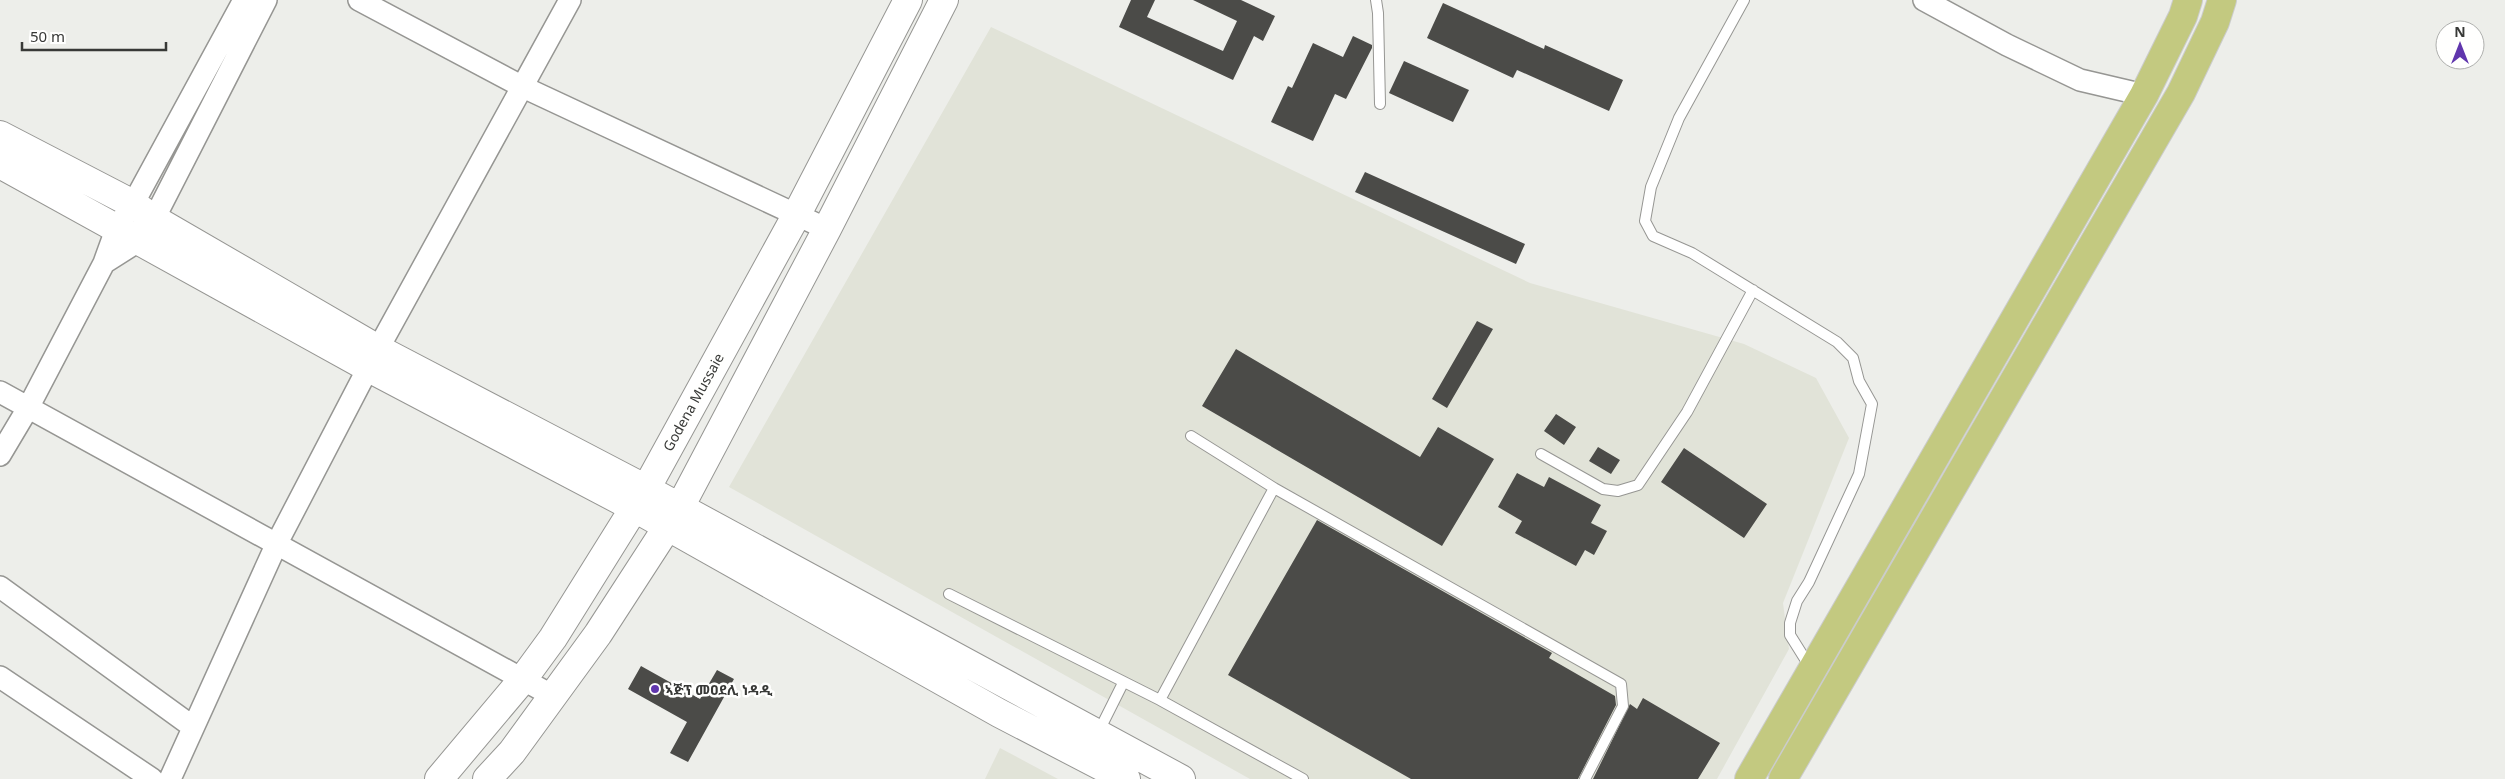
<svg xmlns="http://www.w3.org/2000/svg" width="2505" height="779" font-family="'Noto Sans','Noto Sans Ethiopic',sans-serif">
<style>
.built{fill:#e1e3d8}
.building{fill:#4b4b48}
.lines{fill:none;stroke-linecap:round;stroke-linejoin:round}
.lane-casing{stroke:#969693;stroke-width:12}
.street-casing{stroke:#969693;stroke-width:24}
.secondary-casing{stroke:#969693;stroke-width:30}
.primary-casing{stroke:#cbcccb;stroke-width:30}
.lane{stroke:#fff;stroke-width:10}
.street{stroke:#fff;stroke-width:21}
.secondary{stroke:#fff;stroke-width:28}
.primary{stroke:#c3c980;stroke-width:28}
.poi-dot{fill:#6036ad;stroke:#fffffe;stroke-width:2}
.labels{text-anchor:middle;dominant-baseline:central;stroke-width:5;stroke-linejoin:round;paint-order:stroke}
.street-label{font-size:14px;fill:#383937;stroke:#fffffe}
.poi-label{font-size:14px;font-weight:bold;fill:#383937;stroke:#fffffe;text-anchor:start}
</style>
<rect width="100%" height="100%" fill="#edeeea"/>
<path class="built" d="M 991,27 L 1530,283 L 1744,344 L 1816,378 L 1849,438 L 1783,603 L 1789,649 L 1717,779 L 1250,779 L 729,487 Z
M 1000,748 L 1058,779 L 985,779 Z"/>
<path class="building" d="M 1131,0 L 1155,0 L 1147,17 L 1223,51 L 1237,21 L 1193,0 L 1241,0 L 1275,16 L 1263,41 L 1254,36 L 1233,80 L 1119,27 Z
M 1443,3 L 1544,49 L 1545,45 L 1623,80 L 1609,111 L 1517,70 L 1513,78 L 1427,38 Z
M 1353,36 L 1372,45 L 1372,48 L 1346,99 L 1335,94 L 1313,141 L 1271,122 L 1288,86 L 1292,88 L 1313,43 L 1343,57 Z
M 1404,61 L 1469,90 L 1453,122 L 1389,93 Z
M 1365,172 L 1525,244 L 1516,264 L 1355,192 Z
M 1477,321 L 1493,329 L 1447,408 L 1432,399 Z
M 1236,349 L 1420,457 L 1438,427 L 1494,459 L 1442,546 L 1202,406 Z
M 1556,414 L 1576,427 L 1564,445 L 1544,431 Z
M 1598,447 L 1620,460 L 1611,474 L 1589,461 Z
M 1684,448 L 1767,504 L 1744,538 L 1661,482 Z
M 1517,473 L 1544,487 L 1549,477 L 1601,505 L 1591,523 L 1607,531 L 1594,555 L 1585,550 L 1576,566 L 1515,533 L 1522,521 L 1498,507 Z
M 1317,520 L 1552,653 L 1549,658 L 1615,696 L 1616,705 L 1578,779 L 1411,779 L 1228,675 Z
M 641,666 L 700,699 L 717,670 L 734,679 L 688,762 L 670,753 L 687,722 L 628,689 Z
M 1643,698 L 1720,743 L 1698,779 L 1593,779 L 1630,704 L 1637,709 Z"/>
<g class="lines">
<g class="lane-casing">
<path id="lane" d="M 1376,0 L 1378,13 L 1380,104
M 1744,0 L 1679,118 L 1651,187 L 1645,221 L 1653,236 L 1692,253 L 1837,342 L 1853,358 L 1859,381 L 1872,404 L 1859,474 L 1809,582 L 1797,601 L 1790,623 L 1790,635 L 1810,667
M 1191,436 L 1274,488 L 1621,684 L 1623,706 L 1585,779
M 1541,454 L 1603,489 L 1618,491 L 1638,485 L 1687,412 L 1753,290
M 949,594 L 1160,700 L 1303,779
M 1160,700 L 1274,488
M 1098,733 L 1123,683"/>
</g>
<g class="street-casing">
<path id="street" d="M 359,0 L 523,87 L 827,229
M 1924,0 L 2007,45 L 2080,80 L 2144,95
M 104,263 L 140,240 L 154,219 L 266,0
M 0,392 L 553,696
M 0,455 L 28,408 L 104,263 L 117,227 L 133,204 L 244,0
M 0,587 L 193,727
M 0,677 L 152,779
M 170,779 L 277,543 L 378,349 L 570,0"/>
</g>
<g class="secondary-casing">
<path id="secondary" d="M 0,135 L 133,204 L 154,219 L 378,349 L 646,489 L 1181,779
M 0,164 L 369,368 L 633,507 L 999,713 L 1126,779
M 439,779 L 523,679 L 553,638 L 646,489 L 797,214 L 908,0
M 487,779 L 512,752 L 598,634 L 679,509 L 827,229 L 944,0"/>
</g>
<g class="primary-casing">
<path id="primary" d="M 1749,779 L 2144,95 L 2183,16 L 2188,0
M 1783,779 L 2181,93 L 2215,22 L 2222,0"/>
</g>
<use href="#lane" class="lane"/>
<use href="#street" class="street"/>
<use href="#secondary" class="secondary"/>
<use href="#primary" class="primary"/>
</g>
<circle class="poi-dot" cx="655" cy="689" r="5"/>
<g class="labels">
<g class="street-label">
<text transform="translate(693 402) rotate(-61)">Godena Mussaie</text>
</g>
<g class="poi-label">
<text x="665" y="689">ኣጅፕ መዐደሊ ነዳዲ</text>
</g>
</g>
<g transform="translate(2460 45)"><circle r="24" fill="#fffffe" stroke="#afb0ae"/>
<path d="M0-4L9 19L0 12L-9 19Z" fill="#6036ad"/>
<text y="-8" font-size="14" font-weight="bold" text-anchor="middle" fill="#383937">N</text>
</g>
<path d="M22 42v8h144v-8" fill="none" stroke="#383937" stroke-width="2.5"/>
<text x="30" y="42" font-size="15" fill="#383937" stroke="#fffffe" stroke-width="4" paint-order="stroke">50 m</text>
</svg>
